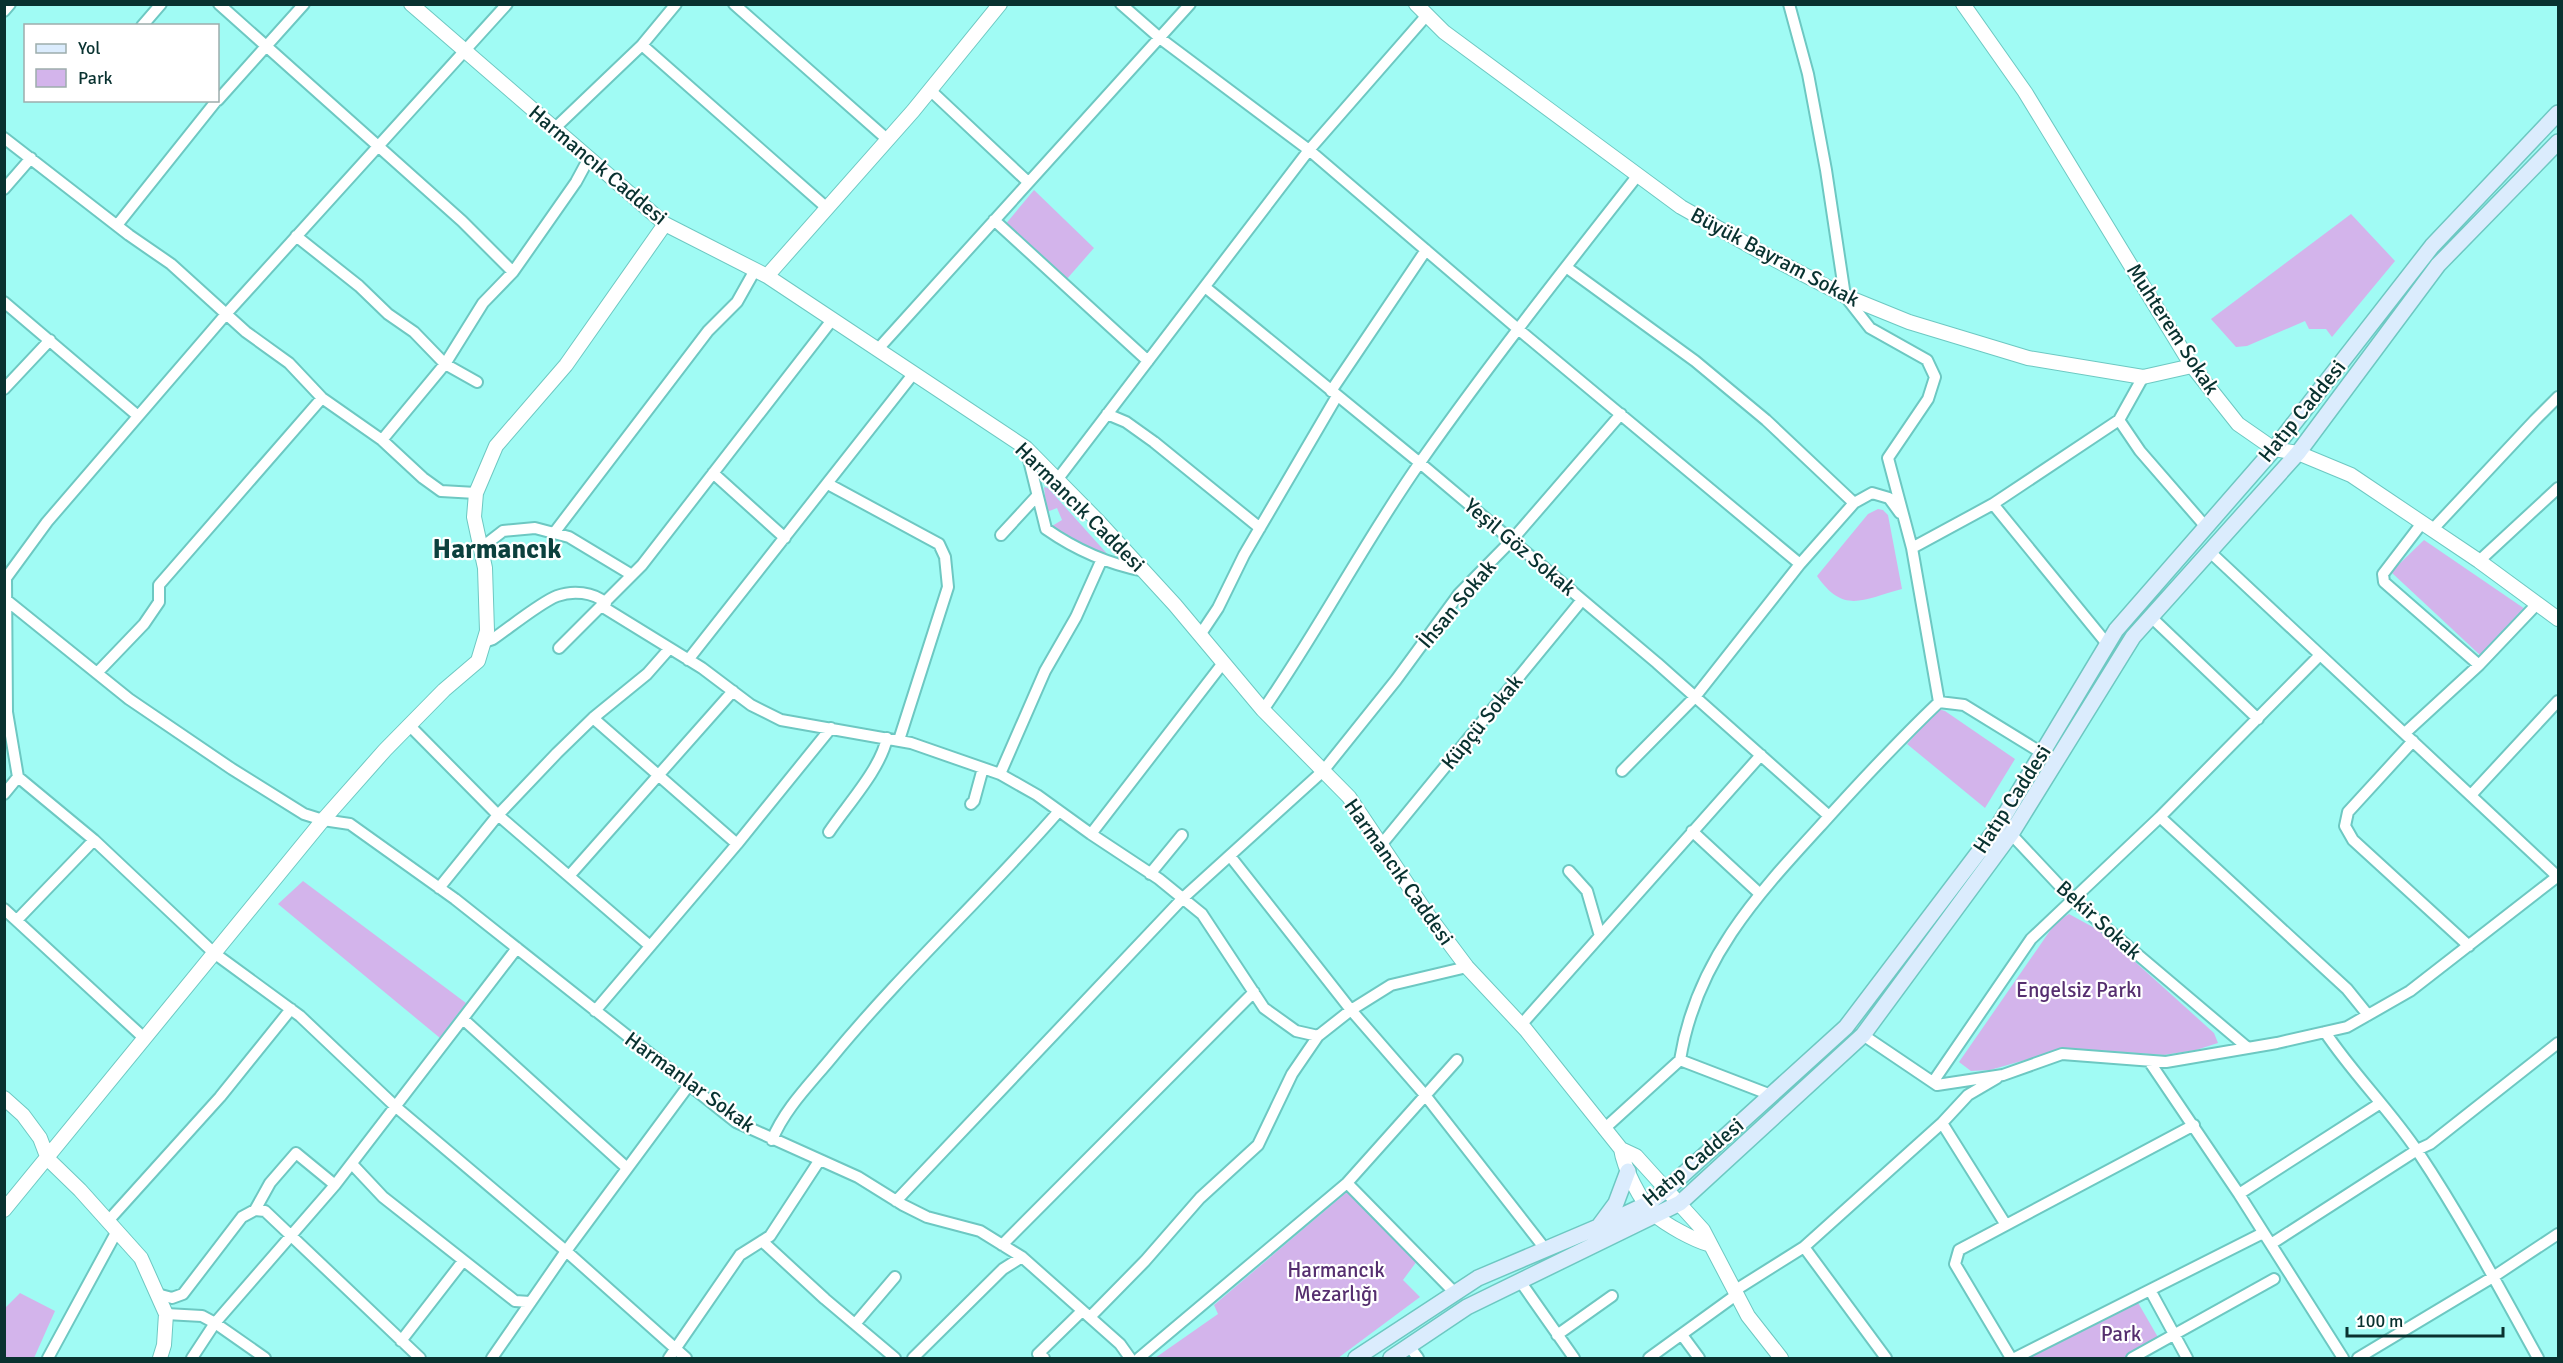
<svg xmlns="http://www.w3.org/2000/svg" width="2563" height="1363" font-family="Signika,sans-serif">
<style>
.green{fill:#d3b4eb}
.lines{fill:none;stroke-linecap:round;stroke-linejoin:round}
.minor-casing{stroke:#6dc8c2;stroke-width:14}
.tertiary-casing{stroke:#6dc8c2;stroke-width:16}
.secondary-casing{stroke:#6dc8c2;stroke-width:18}
.minor{stroke:#fff;stroke-width:10}
.tertiary{stroke:#fff;stroke-width:14}
.secondary{stroke:#dbecfd;stroke-width:15}
.labels{text-anchor:middle;dominant-baseline:central;stroke-width:4.5;stroke-linejoin:round;paint-order:stroke}
.street-label{font-size:21px;fill:#093230;stroke:#fff}
.park-label{font-size:21px;fill:#552e6f;stroke:#fff}
.district-label{font-size:27px;font-weight:bold;fill:#0c403d;stroke:#fff}
</style>
<rect width="100%" height="100%" fill="#a0fbf4"/>
<path class="green" d="M 1034,190 L 1094,248 L 1066,280 L 1004,226 Z
M 2351,214 L 2395,261 L 2332,337 L 2326,329 L 2309,329 L 2305,321 L 2247,346 L 2236,347 L 2211,319 Z
M 1044,487 L 1048,488 L 1110,557 L 1063,536 L 1052,526 L 1062,520 L 1057,508 L 1047,512 Z
M 1878,509 L 1883,510 L 1888,515 L 1902,589 C 1863,599 1844,615 1817,576 L 1868,514 Z
M 2424,540 L 2525,609 L 2480,655 L 2391,572 Z
M 1938,709 L 1945,711 L 2015,759 L 1985,808 L 1907,744 Z
M 303,881 L 466,1003 L 440,1038 L 278,904 Z
M 2069,914 L 2102,932 L 2214,1033 L 2218,1043 L 2196,1050 L 2164,1055 L 2067,1048 L 1990,1070 L 1971,1071 L 1959,1062 L 2056,922 Z
M 1348,1191 L 1417,1261 L 1403,1280 L 1420,1297 L 1338,1358 L 1155,1358 L 1218,1314 L 1214,1305 Z
M 20,1293 L 55,1311 L 34,1358 L 5,1358 L 5,1308 Z
M 2137,1301 L 2159,1339 L 2123,1358 L 2025,1358 Z"/>
<g class="lines">
<g class="minor-casing">
<path id="minor" d="M 219,4 L 462,221 L 513,272
M 507,4 L 227,313 L 47,522 L 6,578 L 7,712 L 18,777 L 94,840 L 214,953 L 300,1016 L 396,1107 L 566,1251 L 686,1358
M 734,4 L 888,140
M 1121,4 L 1161,39 L 1309,150 L 1518,329 L 1800,564
M 1789,4 L 1808,74 L 1826,170 L 1845,296 L 1870,328 L 1927,360 L 1935,377 L 1928,399 L 1888,458 L 1912,548 L 1939,702
M 4,11 L 10,4
M 142,26 L 161,4
M 642,45 L 827,208
M 930,90 L 1028,182
M 218,100 L 304,4
M 554,129 L 642,45 L 676,4
M 4,138 L 129,235 L 171,264 L 246,332 L 289,363 L 322,398 L 382,440 L 423,478 L 441,491 L 476,493
M 4,189 L 31,158
M 994,220 L 1148,361
M 118,224 L 217,100
M 296,236 L 359,286 L 388,314 L 414,332 L 445,364 L 477,382
M 1566,267 L 1695,361 L 1766,420 L 1854,503
M 1205,287 L 1420,463 L 1657,663 L 1829,816
M 4,302 L 138,416
M 878,349 L 1190,4
M 4,389 L 50,340
M 1331,391 L 1426,250
M 1107,414 L 1126,422 L 1154,442 L 1260,528
M 2119,420 L 2140,451 L 2206,527
M 382,440 L 445,364 L 483,303 L 513,272 L 576,182 L 589,158
M 1026,448 L 1046,529 C 1076,550 1108,564 1144,571
M 713,473 L 785,538
M 1057,480 L 1309,150 L 1427,15
M 828,484 L 939,544 L 945,557 L 948,587 L 899,740
M 1993,504 L 2108,645
M 2422,523 L 2383,574 L 2384,582 L 2479,665
M 2432,530 L 2535,420 L 2558,397
M 554,533 L 708,331 L 737,302 L 755,270
M 1001,535 L 1036,497
M 481,548 L 503,531 L 535,528 L 569,537 L 632,575
M 1912,548 L 1993,504 L 2119,420 L 2143,377
M 2210,552 L 2557,876
M 2479,561 L 2558,488
M 5,599 L 129,699 L 232,769 L 304,814 L 323,820 L 350,824 L 455,899 L 736,1122 L 858,1177 L 903,1205 L 927,1217 L 980,1231 L 1022,1257 L 1120,1344 L 1130,1358
M 603,607 L 702,668 L 751,705 L 781,720 L 911,743 L 1000,774 L 1037,795 L 1091,834 L 1159,879 L 1202,914 L 1264,1008 L 1296,1031 L 1318,1036
M 2151,617 L 2258,719
M 1200,635 L 1218,608 L 1244,555 L 1337,396
M 484,642 L 493,639 C 509,628 541,602 557,596 C 573,590 593,592 606,603
M 559,648 L 642,565 L 832,320
M 688,660 L 914,373
M 97,673 L 144,624 L 159,602 L 159,585 L 322,398
M 1263,710 C 1319,630 1364,542 1421,461 C 1490,363 1564,269 1638,175
M 593,718 L 737,844
M 409,725 L 498,815 L 650,946
M 2405,733 L 2479,665 L 2536,605
M 2413,741 L 2348,812 L 2345,826 L 2353,840 L 2469,946
M 1622,771 L 1695,697 L 1800,564 L 1854,503 L 1872,493 L 1889,498 L 1900,513
M 1000,774 L 1045,671 L 1076,617 L 1102,559
M 4,794 L 18,777
M 2471,795 L 2558,701
M 971,804 L 974,801 L 983,768
M 2160,817 L 2347,989 L 2368,1015
M 1692,831 L 1759,893
M 829,832 C 847,805 880,770 887,738
M 1091,834 L 1223,663
M 2011,834 L 2072,899 L 2248,1048
M 1381,845 L 1582,600
M 1230,856 L 1351,1010 L 1425,1095 L 1546,1250
M 1569,871 L 1587,891 L 1600,936
M 1150,874 L 1182,835
M 570,875 L 733,691
M 439,888 L 498,815 L 557,753 L 593,718 L 647,674 L 669,649
M 4,909 L 143,1037
M 17,920 L 94,840
M 595,1011 L 737,844 L 831,728
M 463,1019 L 627,1168
M 1521,1025 L 1761,755
M 2325,1032 C 2353,1074 2390,1110 2418,1152 C 2462,1218 2500,1289 2538,1358
M 1863,1035 L 1937,1085 L 2003,1075 L 2062,1054 L 2166,1062 L 2277,1043 L 2347,1027 L 2410,991 L 2558,876
M 1680,1060 C 1696,960 1757,895 1823,823 C 1861,781 1899,740 1939,702 L 1964,705 L 2042,753
M 2149,1061 L 2239,1194 L 2343,1358
M 1933,1082 L 2031,939 L 2160,817 L 2320,655
M 1942,1123 L 2006,1225
M 1604,1129 L 1680,1060 L 1771,1095
M 772,1140 C 785,1108 811,1083 833,1056 C 904,970 986,895 1059,811
M 352,1164 L 383,1197 L 515,1301 L 530,1302
M 1347,1183 L 1455,1293
M 2239,1194 L 2379,1104
M 896,1201 L 1183,898 L 1323,771 L 1396,680 L 1459,594 L 1512,540 L 1621,414
M 255,1210 L 270,1183 L 296,1153 L 335,1185
M 108,1221 L 220,1097 L 291,1009
M 762,1241 L 825,1299 L 895,1358
M 2271,1244 L 2417,1150 L 2430,1144 L 2558,1043
M 1002,1245 L 1254,992
M 1804,1247 L 1886,1358
M 1520,1281 L 1574,1358
M 2150,1290 L 2187,1358
M 1734,1291 L 1804,1247 L 1942,1123 L 1968,1095 L 1997,1078
M 157,1294 L 172,1298 L 183,1294 L 242,1217 L 255,1210 L 265,1211 L 420,1358
M 166,1314 L 202,1316 L 215,1323 L 265,1358
M 1090,1317 L 1145,1261 L 1200,1198 L 1258,1145 L 1292,1074 L 1318,1036 L 1351,1010 L 1391,985 L 1467,967
M 855,1324 L 895,1277
M 1557,1335 L 1612,1296
M 1682,1335 L 1699,1358
M 401,1341 L 463,1261
M 1409,1346 L 1418,1358
M 48,1358 L 117,1231
M 192,1358 L 215,1323 L 335,1185 L 517,948
M 492,1358 L 566,1251 L 689,1085
M 669,1358 L 740,1255 L 770,1236 L 819,1161
M 913,1358 L 1003,1269 L 1022,1257
M 1044,1358 L 1038,1354 L 1082,1311
M 1139,1358 L 1347,1183 L 1457,1060
M 1649,1358 L 1736,1295
M 2011,1358 L 1955,1264 L 1959,1250 L 2194,1125
M 2015,1358 L 2263,1233
M 2132,1358 L 2274,1279
M 2358,1358 L 2493,1277 L 2558,1234"/>
</g>
<g class="tertiary-casing">
<path id="tertiary" d="M 411,4 L 665,224 L 767,276 L 1026,448 L 1097,520 L 1175,605 L 1263,710 L 1349,797 L 1428,915 L 1467,967 L 1526,1030 L 1621,1149 L 1636,1156 L 1703,1230 L 1748,1316 L 1781,1358
M 1416,4 L 1444,32 L 1681,207 L 1766,255 L 1845,296 L 1909,322 L 2028,358 L 2143,377 L 2192,366
M 1963,4 L 2025,92 L 2192,366 L 2238,424 L 2274,449 L 2298,453 L 2351,475 L 2479,561 L 2558,619
M 767,276 L 913,111 L 1000,4
M 4,1098 L 23,1115 L 40,1138 L 48,1159 L 80,1190 L 141,1258 L 166,1314 L 164,1345 L 160,1358
M 1621,1149 C 1624,1168 1640,1201 1655,1215 C 1666,1225 1694,1240 1708,1244
M 4,1210 L 323,820 L 385,750 L 444,690 L 478,661 L 487,631 L 485,568 L 474,517 L 476,493 L 496,446 L 566,365 L 665,224"/>
</g>
<g class="secondary-casing">
<path id="secondary" d="M 1599,1226 L 1616,1203 L 1628,1171
M 1356,1358 L 1478,1278 L 1598,1227 L 1647,1204 L 1666,1190 L 1846,1027 L 1997,828 L 2116,630 L 2274,449 L 2432,246 L 2558,113
M 1391,1358 L 1467,1307 L 1680,1203 L 1863,1035 L 2011,834 L 2133,637 L 2298,453 L 2438,265 L 2558,142"/>
</g>
<use href="#minor" class="minor"/>
<use href="#tertiary" class="tertiary"/>
<use href="#secondary" class="secondary"/>
</g>
<g class="labels">
<g class="street-label">
<text transform="translate(598 165) rotate(40)">Harmancık Caddesi</text>
<text transform="translate(1775 257) rotate(28)">Büyük Bayram Sokak</text>
<text transform="translate(2173 329) rotate(57)">Muhterem Sokak</text>
<text transform="translate(2302 411) rotate(-51)">Hatıp Caddesi</text>
<text transform="translate(1080 507) rotate(45)">Harmancık Caddesi</text>
<text transform="translate(1520 547) rotate(40)">Yeşil Göz Sokak</text>
<text transform="translate(1457 604) rotate(-50)">İhsan Sokak</text>
<text transform="translate(1482 722) rotate(-51)">Küpçü Sokak</text>
<text transform="translate(2012 799) rotate(-57)">Hatıp Caddesi</text>
<text transform="translate(1399 872) rotate(55)">Harmancık Caddesi</text>
<text transform="translate(2099 920) rotate(42)">Bekir Sokak</text>
<text transform="translate(690 1082) rotate(36)">Harmanlar Sokak</text>
<text transform="translate(1693 1162) rotate(-40)">Hatıp Caddesi</text>
</g>
<g class="park-label">
<text x="2079" y="990">Engelsiz Parkı</text>
<text x="1336" y="1270">Harmancık<tspan x="1336" dy="24">Mezarlığı</tspan></text>
<text x="2121" y="1334">Park</text>
</g>
<g class="district-label">
<text x="497" y="549">Harmancık</text>
</g>
</g>
<rect width="2563" height="1363" fill="none" stroke="#093230" stroke-width="12"/>
<rect x="24" y="24" width="195" height="78" fill="#ffffff" stroke="#9dadac" stroke-width="1.5"/>
<rect x="36" y="44" width="30" height="9" fill="#dbecfd" stroke="#9dadac" stroke-width="1.5"/>
<text x="78" y="54" font-size="18" fill="#093230">Yol</text>
<rect x="36" y="69" width="30" height="18" fill="#d3b4eb" stroke="#9dadac" stroke-width="1.5"/>
<text x="78" y="84" font-size="18" fill="#093230">Park</text>
<path d="M2347 1327v9h156v-9" fill="none" stroke="#093230" stroke-width="3"/>
<text x="2356" y="1327" font-size="18" fill="#093230" stroke="#ffffff" stroke-width="4.5" paint-order="stroke">100 m</text>
</svg>
